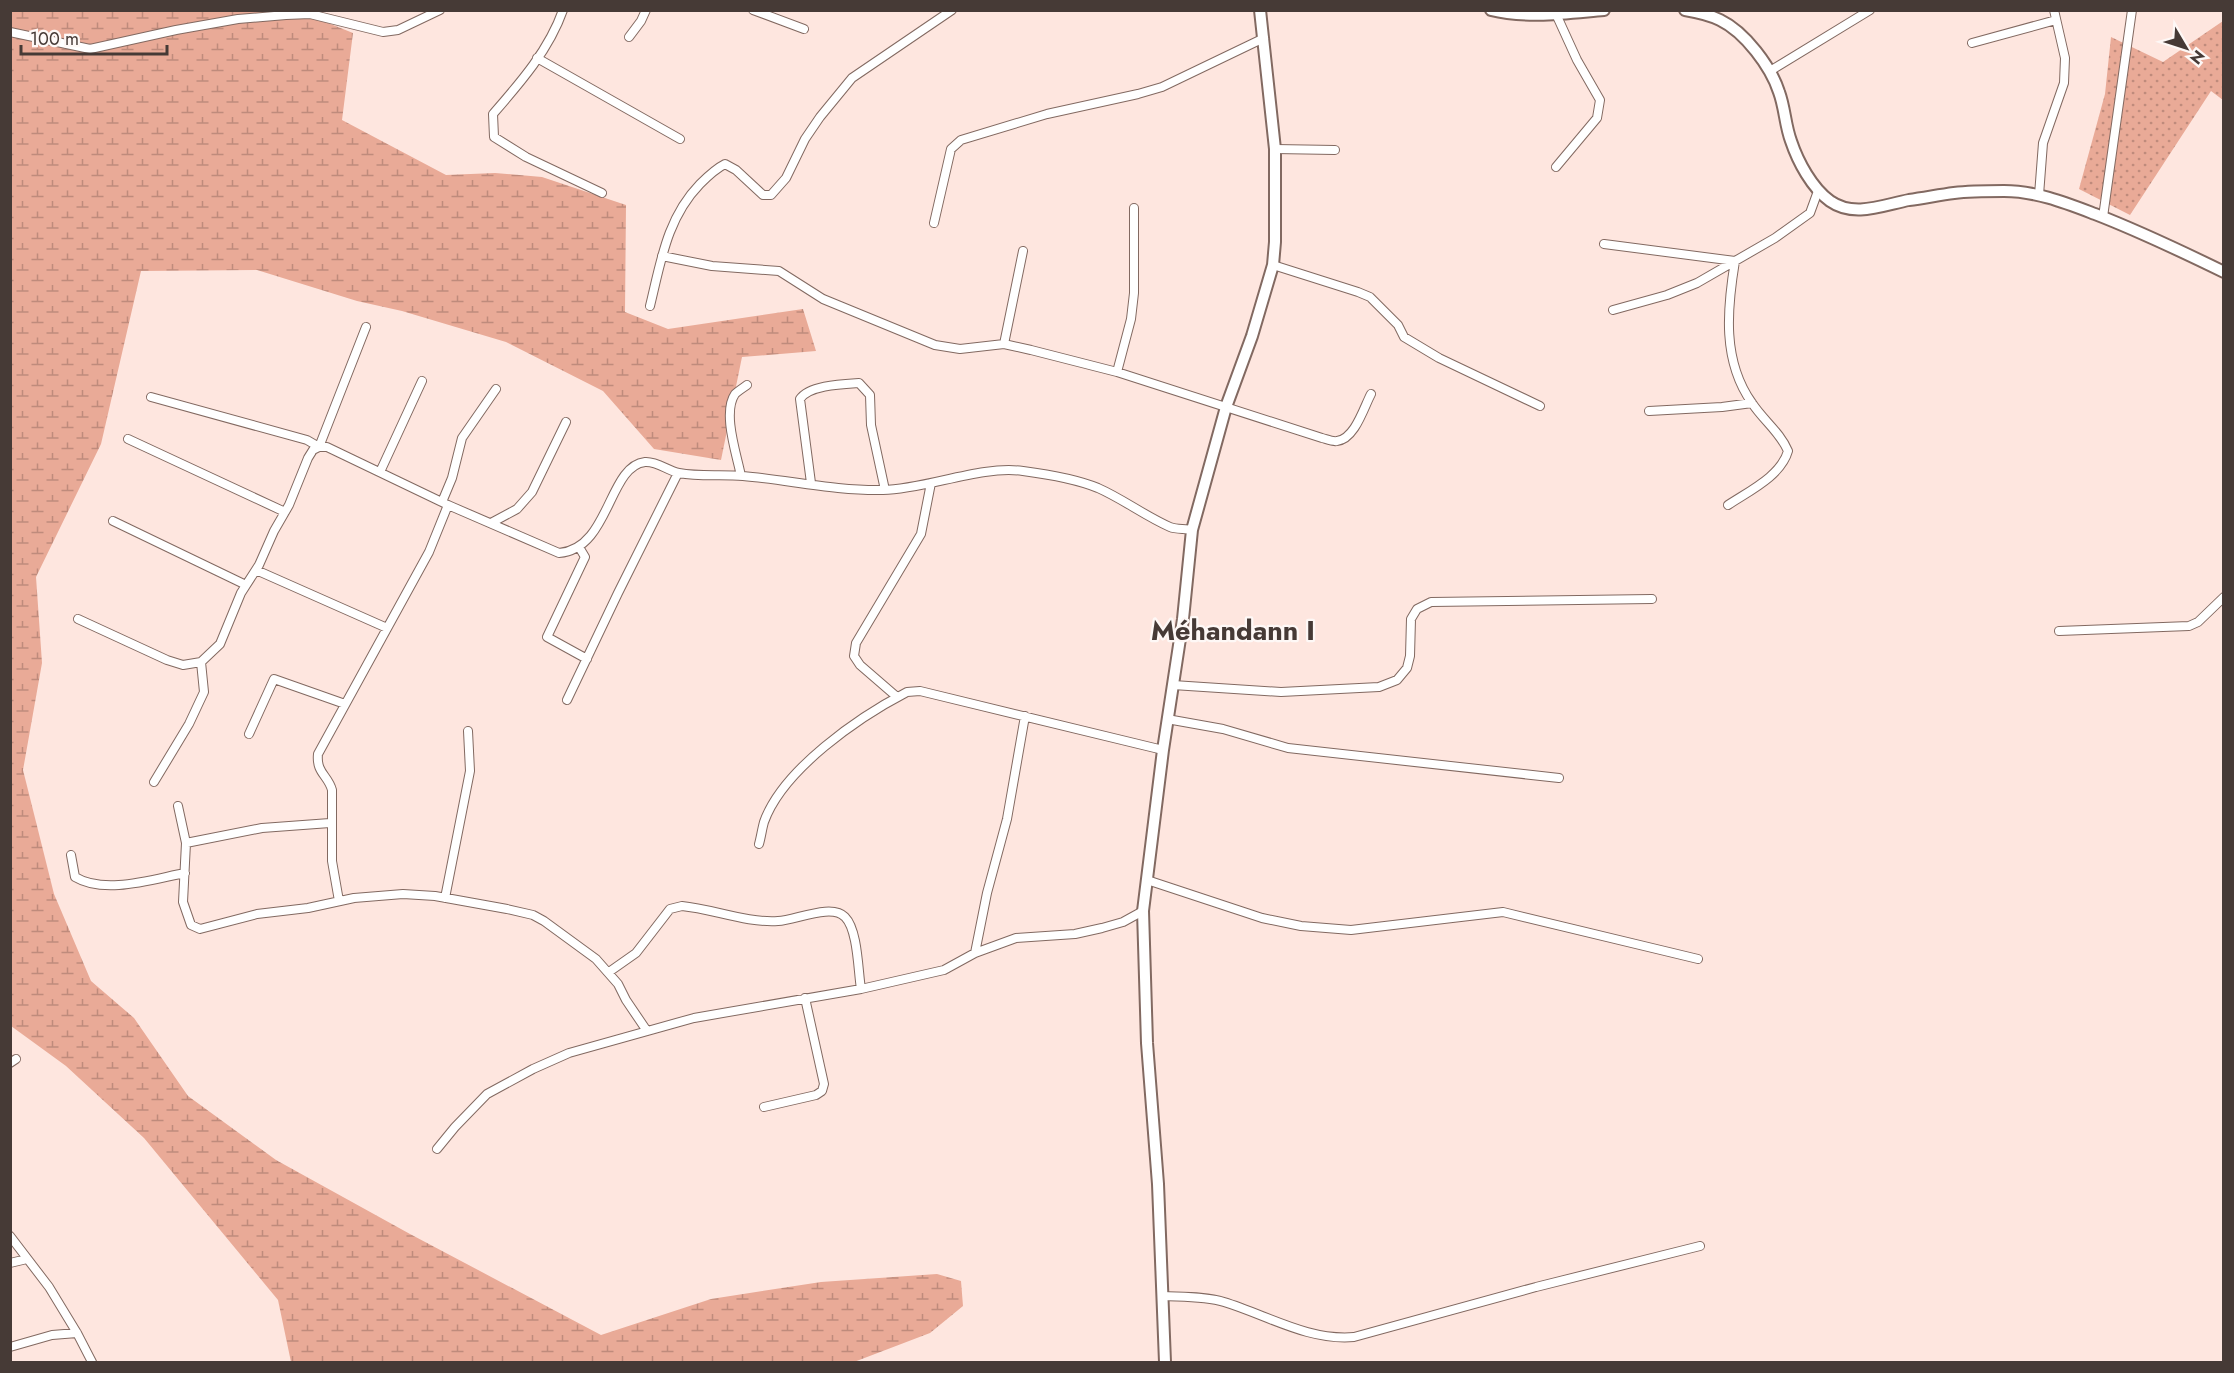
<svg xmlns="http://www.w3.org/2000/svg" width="2234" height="1373" font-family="Jost,sans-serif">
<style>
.grass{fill:url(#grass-dots)}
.wetland{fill:url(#wetland-marsh)}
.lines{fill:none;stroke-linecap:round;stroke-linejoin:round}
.street-casing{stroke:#826961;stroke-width:10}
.secondary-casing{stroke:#826961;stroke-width:14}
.street{stroke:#fff;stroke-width:8}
.secondary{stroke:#fff;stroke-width:10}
.labels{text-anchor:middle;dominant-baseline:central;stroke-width:4.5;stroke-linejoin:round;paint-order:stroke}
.quarter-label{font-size:27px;font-weight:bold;fill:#463a36;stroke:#fef8f6}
</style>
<defs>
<pattern id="grass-dots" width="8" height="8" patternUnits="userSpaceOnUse" patternTransform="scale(1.5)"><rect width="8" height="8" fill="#e9aa97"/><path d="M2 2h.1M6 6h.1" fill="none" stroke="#bf8b7c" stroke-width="1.8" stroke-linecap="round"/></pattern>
<pattern id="wetland-marsh" width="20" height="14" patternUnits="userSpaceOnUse" patternTransform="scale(1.5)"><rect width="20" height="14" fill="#e9aa97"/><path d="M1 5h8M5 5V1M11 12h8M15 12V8" fill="none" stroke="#bf8b7c"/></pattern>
</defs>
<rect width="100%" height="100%" fill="#fee6df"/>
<path class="grass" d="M 2223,21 L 2223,100 L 2211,91 L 2130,215 L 2079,189 L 2105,94 L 2111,37 L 2163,62 Z"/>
<path class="wetland" d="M 11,11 L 298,11 L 353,33 L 342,120 L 446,175 L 495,173 L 542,177 L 626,205 L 625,312 L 668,329 L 803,309 L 816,351 L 742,357 L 721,460 L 654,449 L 603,391 L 506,342 L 402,311 L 357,301 L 257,270 L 141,271 L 101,444 L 36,577 L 42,663 L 23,770 L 54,894 L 91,981 L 134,1018 L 188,1096 L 276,1160 L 410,1234 L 601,1335 L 711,1299 L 821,1282 L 937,1274 L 961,1281 L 963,1306 L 930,1333 L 854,1362 L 291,1362 L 278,1300 L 144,1138 L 66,1066 L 11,1026 Z"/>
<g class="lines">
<g class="street-casing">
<path id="street" d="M 563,10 C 549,50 520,83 493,114 L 494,137 L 526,157 L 602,193
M 753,10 L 804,29
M 1556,14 L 1577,60 L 1600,100 L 1597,118 L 1556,167
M 10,32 L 90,49 L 176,30 L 238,19 L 286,15 L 310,14 L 383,32 L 398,30 L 440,10
M 629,37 L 641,21 L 646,10
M 1972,43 L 2056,20
M 537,58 L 680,139
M 1770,71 L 1870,10
M 1275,149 L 1335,150
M 2039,195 L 2043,143 L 2064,83 L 2065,58 L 2054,10
M 2103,217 L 2132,10
M 934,223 L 951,149 L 961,140 L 1047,114 L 1138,94 L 1162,87 L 1264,38
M 1604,244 L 1735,261 C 1727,309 1722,361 1752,403 C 1763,420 1780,432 1788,451 C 1781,476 1749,491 1728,505
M 662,256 L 712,266 L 779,271 L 823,299 L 935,345 L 960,349 L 1004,344 L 1031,350 L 1117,372 L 1322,438 C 1326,439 1333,442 1337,441 C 1355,439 1364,407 1371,394
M 1273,265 L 1358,292 L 1370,297 L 1398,325 L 1404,337 L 1439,358 L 1540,406
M 650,306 C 661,261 667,218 700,184 C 708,176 715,169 725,164 L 736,170 L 763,195 L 771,195 L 786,178 L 805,139 L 820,117 L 852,78 L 952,10
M 1613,310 L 1667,295 L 1697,283 L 1775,238 L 1810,213 L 1818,191
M 1004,344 L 1023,251
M 1117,372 L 1131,319 L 1134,293 L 1134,208
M 151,397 L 307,440 L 319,447 L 366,327
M 1649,411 L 1722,407 L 1752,403
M 128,439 L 285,512
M 380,472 L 422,381
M 741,476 C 737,455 722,413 735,394 C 738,391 743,388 747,385
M 811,483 L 800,399 C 809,385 843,384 859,383 L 870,395 L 871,425 L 885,490
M 442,502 L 452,478 L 462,438 L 496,389
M 113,521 L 246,585
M 491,523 L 517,509 L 532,492 L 566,422
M 579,547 L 585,557 L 547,637 L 587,659
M 256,570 L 387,628
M 78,619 L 167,660 L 183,665 L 201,662 L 220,644 L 241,593 L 259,565 L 274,531 L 289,505 L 308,458 L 313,450 L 319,447 L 327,447 L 448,505 L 559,553 C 610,549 608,466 645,462 C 657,461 668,471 679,473 C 700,477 722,474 743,476 C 789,480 836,491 883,490 C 927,489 981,465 1023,471 C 1046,474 1076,479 1098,488 C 1123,499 1145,516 1170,527 C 1177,530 1185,528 1192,530
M 2059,631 L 2189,626 L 2198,622 L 2224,597
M 1173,685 L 1281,692 L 1379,687 L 1397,680 L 1407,668 L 1410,656 L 1411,619 L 1417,609 L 1431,602 L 1652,599
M 897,697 L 860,665 L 854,656 L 856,643 L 921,534 L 931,483
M 567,700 L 618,593 L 678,473
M 1167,719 L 1223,729 L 1288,748 L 1559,778
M 249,734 L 274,679 L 345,704
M 154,782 L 189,724 L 204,692 L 201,662
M 178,806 L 186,843 L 183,902 L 191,925 L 200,929 L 257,914 L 308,908 L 354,898 L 403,894 L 435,896 L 507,909 L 533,915 L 544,921 L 596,959 L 618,984 L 626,1000 L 647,1031
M 186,843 L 262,828 L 330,823
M 759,844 C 761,837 762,829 764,822 C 783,769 859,717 907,692 L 920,691 L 1163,750
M 71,855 L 75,877 C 105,895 153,879 185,873
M 1147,880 L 1262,918 L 1301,926 L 1351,930 L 1503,912 L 1698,959
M 445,898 L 470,771 L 468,731
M 339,901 L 332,861 L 332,790 C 328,775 316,773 318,754 L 429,552 L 448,505
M 975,953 L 987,893 L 1007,819 L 1025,716
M 609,972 L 636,953 L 670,909 L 682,906 C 713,909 746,923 778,921 C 796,920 832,903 845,917 C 858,930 858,971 861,989
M 10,1063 L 16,1059
M 764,1107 L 816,1095 L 822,1091 L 824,1084 L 805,998
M 437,1149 L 455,1127 L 487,1094 L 533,1069 L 569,1053 L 694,1018 L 861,989 L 944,970 L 975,953 L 1016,938 L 1075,934 L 1102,928 L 1123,922 L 1143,911
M 10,1236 L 49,1287 L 77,1333 L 92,1362
M 10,1263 L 27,1259
M 1163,1296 C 1182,1297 1205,1296 1224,1302 C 1267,1315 1308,1341 1354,1337 L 1536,1287 L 1700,1246
M 10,1347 L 52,1335 L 77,1333"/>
</g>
<g class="secondary-casing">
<path id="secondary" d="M 1491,10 C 1527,19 1568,13 1604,10
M 1685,10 C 1697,12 1710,15 1720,20 C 1745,32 1771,67 1779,92 C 1785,108 1785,125 1791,141 C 1798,162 1812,188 1830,201 C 1854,218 1883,205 1909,200 C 1924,198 1939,195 1954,193 C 1970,191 1987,191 2004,191 C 2036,191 2066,203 2095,214 C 2139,231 2181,251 2224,272
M 1165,1362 L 1158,1184 L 1147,1043 L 1143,911 L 1163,750 L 1183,619 L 1192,530 L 1226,407 L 1252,336 L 1273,265 L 1275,242 L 1275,149 L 1260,10"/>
</g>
<use href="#street" class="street"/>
<use href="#secondary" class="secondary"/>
</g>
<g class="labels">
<g class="quarter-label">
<text x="1233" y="630">Méhandann I</text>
</g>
</g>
<rect width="2234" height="1373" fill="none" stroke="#463a36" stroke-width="24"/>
<g transform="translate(2186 48) rotate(129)" stroke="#fef8f6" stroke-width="4.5" paint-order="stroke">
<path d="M0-4.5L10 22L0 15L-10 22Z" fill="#463a36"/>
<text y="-9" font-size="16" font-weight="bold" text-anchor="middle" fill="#463a36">N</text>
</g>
<path d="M21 45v9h146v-9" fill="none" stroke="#463a36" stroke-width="3"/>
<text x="30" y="45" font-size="18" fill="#463a36" stroke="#fef8f6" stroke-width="4.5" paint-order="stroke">100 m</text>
</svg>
